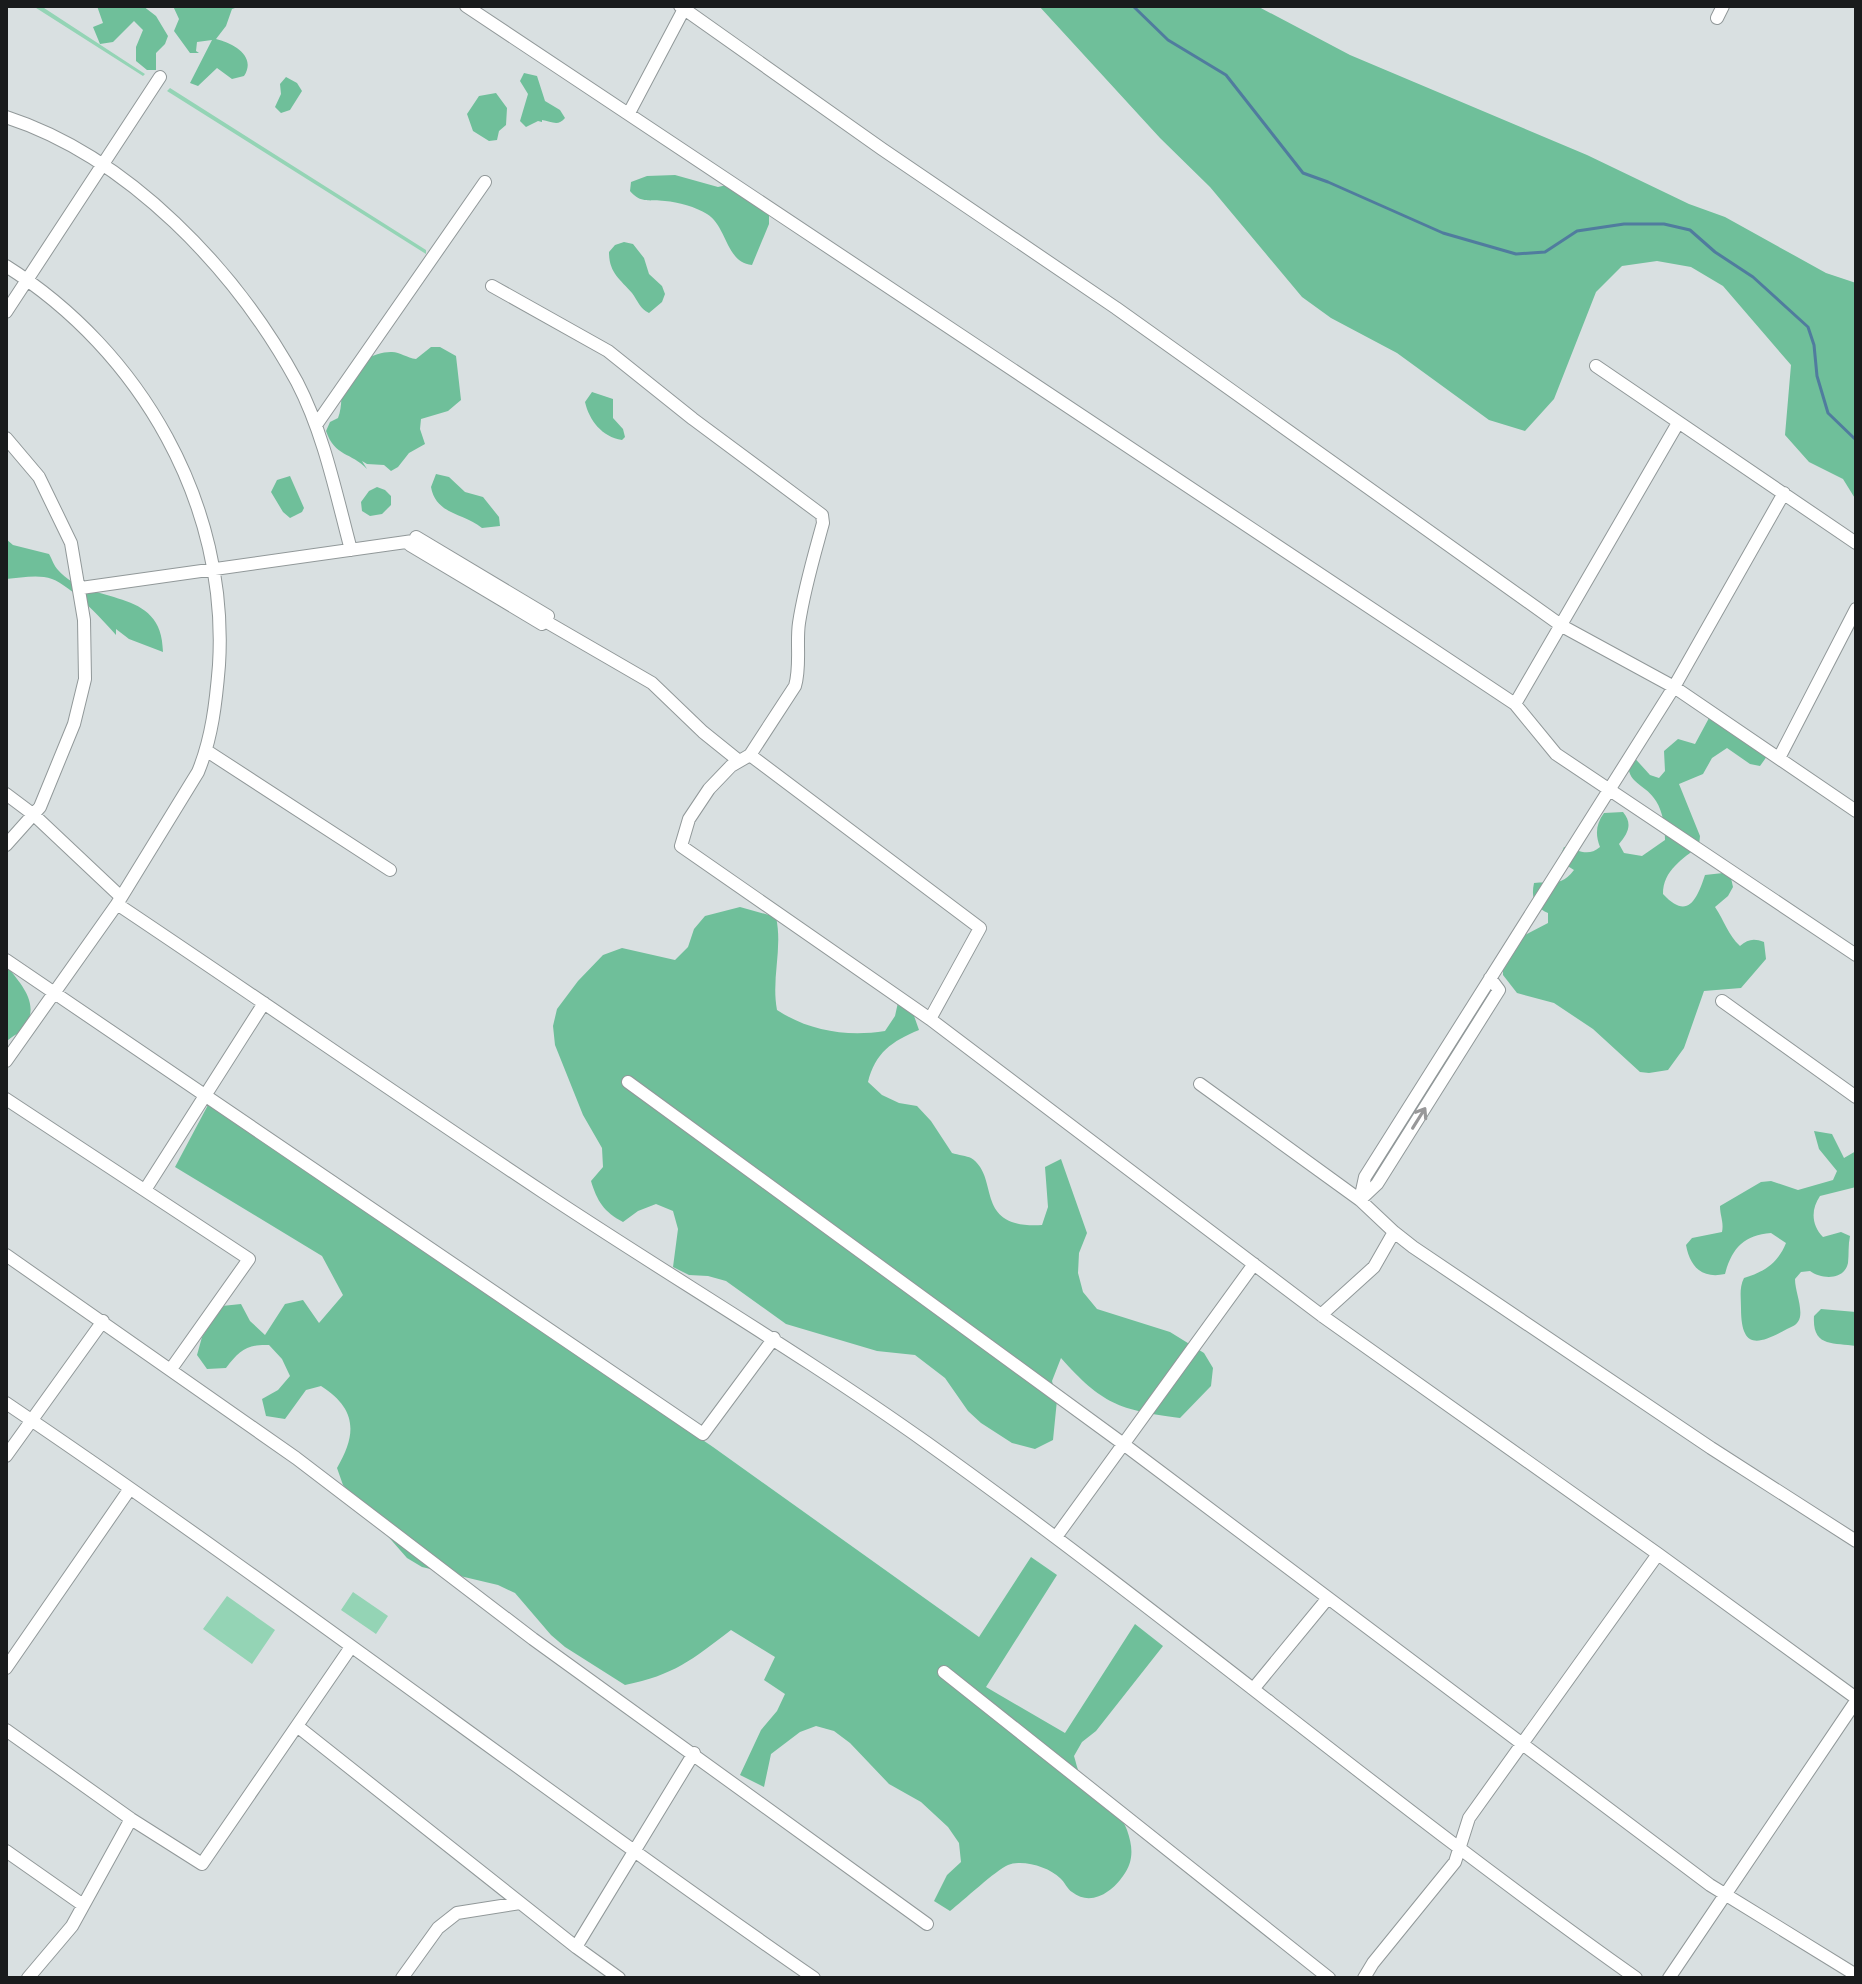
<svg xmlns="http://www.w3.org/2000/svg" width="1862" height="1984" font-family="'Nunito Sans',sans-serif">
<style>
.green{fill:#94d4b5}
.forest{fill:#6fbf9a}
.lines{fill:none;stroke-linecap:round;stroke-linejoin:round}
.stream{stroke:#507c9e;stroke-width:3}
.street-casing{stroke:#919899;stroke-width:14}
.street{stroke:#fff;stroke-width:12}
.oneway{stroke:#989899}
</style>
<rect width="100%" height="100%" fill="#d9e0e1"/>
<path class="green" d="M 33,6 L 41,6 L 145,74 L 143,76 Z
M 170,88 L 426,250 L 426,254 L 167,91 Z
M 353,1592 L 388,1616 L 376,1634 L 341,1610 Z
M 227,1596 L 275,1630 L 252,1664 L 203,1629 Z"/>
<path class="forest" d="M 97,6 L 143,6 L 156,16 L 168,36 L 165,44 L 156,53 L 156,70 L 147,70 L 136,61 L 136,47 L 143,30 L 134,21 L 113,42 L 100,44 L 93,27 L 103,23 Z
M 173,6 L 241,6 L 232,9 L 226,26 L 216,39 C 233,43 257,56 244,76 L 232,79 L 217,68 L 198,86 L 190,83 L 212,40 L 197,42 L 196,51 L 199,53 L 190,53 L 174,31 L 179,19 Z
M 1039,6 L 1257,6 L 1350,55 L 1587,155 L 1689,204 L 1725,217 L 1826,273 L 1856,283 L 1856,500 L 1843,479 L 1809,462 L 1785,435 L 1791,365 L 1723,286 L 1691,267 L 1657,261 L 1622,266 L 1596,292 L 1554,399 L 1525,431 L 1489,420 L 1397,353 L 1331,318 L 1302,297 L 1210,187 L 1160,138 Z
M 524,73 L 537,76 L 545,101 L 560,110 L 565,118 C 558,127 551,121 542,120 L 542,122 L 538,121 L 526,127 L 520,121 L 528,94 L 520,81 Z
M 286,77 L 297,83 L 302,91 L 290,110 L 281,113 L 275,107 L 281,94 L 280,84 Z
M 496,93 L 507,108 L 506,125 L 499,131 L 497,140 L 489,141 L 473,131 L 467,114 L 479,96 Z
M 675,175 L 718,187 L 727,185 L 752,194 L 769,215 L 769,224 L 752,265 C 726,263 727,226 707,214 C 696,207 678,202 665,201 C 649,199 641,204 630,191 L 631,182 L 647,176 Z
M 624,242 L 633,244 L 644,258 L 649,274 L 662,286 L 665,294 L 662,302 L 649,313 C 640,309 638,301 632,293 C 620,279 609,273 609,252 L 615,245 Z
M 431,347 L 440,347 L 456,356 L 461,400 L 448,411 L 421,419 L 420,429 L 425,444 L 409,453 L 398,467 L 391,471 L 384,465 L 367,464 L 362,461 L 367,469 C 351,452 335,457 326,431 L 330,422 L 338,418 C 343,406 340,393 344,381 C 349,365 377,351 392,352 C 400,352 407,358 416,359 Z
M 592,392 L 613,399 L 613,418 L 623,429 L 625,437 L 622,440 C 602,437 589,420 585,402 Z
M 436,474 L 449,477 L 465,492 L 483,497 L 499,517 L 500,526 L 482,528 C 464,513 436,515 431,487 Z
M 290,476 L 304,508 L 302,512 L 290,518 L 283,512 L 271,492 L 277,480 Z
M 377,487 L 385,490 L 391,496 L 391,505 L 382,514 L 370,516 L 362,511 L 361,502 L 369,491 Z
M 6,539 L 13,545 L 49,554 C 52,559 54,566 58,570 C 90,607 163,585 163,652 L 129,639 L 116,629 L 116,635 C 102,619 71,586 52,579 C 38,574 21,578 6,579 Z
M 1709,718 L 1727,722 L 1735,721 L 1770,752 L 1760,766 L 1750,764 L 1727,748 L 1712,758 L 1703,774 L 1679,784 L 1700,836 L 1699,846 C 1683,859 1663,870 1663,894 C 1688,921 1697,899 1705,875 L 1723,873 L 1731,878 L 1733,887 L 1728,896 L 1715,907 C 1724,920 1728,935 1740,946 C 1748,939 1754,938 1764,942 L 1766,959 L 1741,988 L 1704,991 L 1684,1048 L 1668,1070 L 1649,1073 L 1640,1072 L 1593,1029 L 1554,1003 L 1517,993 L 1503,975 L 1503,969 L 1523,936 L 1548,923 L 1548,913 C 1534,907 1531,897 1534,883 C 1552,881 1561,887 1574,870 L 1566,865 L 1560,857 L 1564,847 C 1578,849 1587,858 1600,847 C 1595,834 1596,824 1604,813 L 1623,812 C 1633,824 1628,833 1619,844 L 1624,853 L 1642,856 L 1665,840 C 1665,827 1663,812 1656,801 C 1645,782 1621,784 1631,754 L 1650,775 L 1659,778 L 1665,771 L 1664,751 L 1678,739 L 1695,744 Z
M 740,907 L 776,917 C 783,949 771,978 777,1010 C 809,1031 847,1037 885,1031 L 895,1016 L 899,998 L 913,1013 L 919,1030 C 892,1041 875,1053 868,1082 L 882,1095 L 899,1103 L 917,1106 L 931,1121 L 952,1153 C 958,1155 967,1156 971,1158 C 1001,1177 972,1229 1042,1225 L 1048,1207 L 1045,1167 L 1061,1159 L 1087,1233 L 1079,1253 L 1078,1273 L 1083,1292 L 1097,1309 L 1170,1332 L 1204,1353 L 1213,1368 L 1211,1386 L 1180,1418 C 1119,1410 1102,1404 1061,1358 L 1052,1381 L 1057,1400 L 1053,1440 L 1035,1449 L 1012,1443 L 981,1423 L 968,1411 L 945,1378 L 915,1355 L 877,1351 L 786,1324 L 726,1281 L 708,1276 L 689,1275 L 673,1267 L 678,1229 L 673,1211 L 656,1204 L 638,1211 L 623,1222 C 604,1212 597,1201 591,1181 L 603,1167 L 602,1148 L 583,1115 L 555,1045 L 553,1026 L 557,1009 L 578,981 L 603,955 L 622,948 L 675,960 L 688,947 L 694,929 L 705,916 Z
M 6,965 C 19,982 40,1002 26,1025 C 22,1032 12,1036 6,1042 Z
M 208,1105 L 713,1447 L 979,1637 L 1031,1557 L 1057,1575 L 986,1687 L 1065,1733 L 1135,1624 L 1163,1646 L 1096,1731 L 1082,1742 L 1074,1756 C 1076,1762 1077,1769 1080,1774 C 1092,1795 1118,1805 1127,1830 C 1133,1847 1134,1861 1123,1876 C 1112,1892 1091,1907 1072,1892 C 1067,1889 1065,1882 1060,1878 C 1049,1867 1023,1859 1008,1865 C 996,1870 963,1901 950,1911 L 934,1901 L 947,1875 L 961,1862 L 959,1843 L 948,1827 L 921,1802 L 889,1784 L 850,1743 L 834,1731 L 816,1726 L 800,1732 L 771,1754 L 764,1787 L 740,1775 L 761,1730 L 777,1711 L 785,1694 L 764,1680 L 775,1657 L 731,1630 C 692,1660 674,1675 625,1685 L 565,1647 L 551,1635 L 515,1593 L 498,1585 L 422,1567 L 407,1558 L 343,1485 L 337,1468 C 357,1434 357,1409 321,1386 L 306,1390 L 285,1419 L 266,1416 L 262,1399 L 278,1390 L 290,1376 L 282,1359 L 269,1345 C 247,1344 239,1351 226,1368 L 207,1369 L 197,1355 L 202,1337 L 222,1306 L 241,1304 L 250,1321 L 265,1335 L 285,1304 L 303,1300 L 319,1323 L 343,1295 L 322,1256 L 175,1167 Z
M 1814,1131 L 1832,1134 L 1844,1158 L 1856,1151 L 1856,1187 L 1820,1196 C 1811,1209 1811,1225 1823,1237 L 1841,1232 L 1850,1236 C 1848,1245 1849,1254 1848,1263 C 1844,1281 1821,1279 1810,1271 L 1801,1272 L 1795,1279 C 1795,1291 1802,1305 1800,1317 C 1798,1325 1793,1326 1787,1329 C 1758,1345 1741,1350 1741,1308 C 1741,1297 1739,1288 1744,1278 C 1764,1272 1778,1263 1786,1243 L 1771,1233 C 1744,1235 1732,1248 1725,1274 C 1702,1279 1690,1267 1686,1245 L 1692,1238 L 1722,1232 C 1724,1222 1720,1216 1720,1206 L 1761,1182 L 1771,1181 L 1798,1190 L 1833,1180 L 1837,1171 L 1819,1149 Z
M 1821,1309 L 1856,1312 L 1856,1346 C 1834,1342 1812,1348 1814,1316 Z"/>
<g class="lines">
<path class="stream" d="M 1133,6 L 1168,40 L 1226,75 L 1303,173 L 1328,182 L 1443,233 L 1516,254 L 1545,252 L 1577,231 L 1624,224 L 1664,224 L 1690,230 L 1715,252 L 1753,277 L 1808,327 L 1814,345 L 1817,376 L 1828,413 L 1856,440"/>
<g class="street-casing">
<path id="street" d="M 466,6 L 1515,704 L 1556,754 L 1856,955
M 680,6 L 882,149 L 1116,308 L 1562,626 L 1674,687 L 1856,811
M 1717,18 L 1723,6
M 629,113 L 684,9
M 6,117 C 129,157 236,270 297,382 C 324,434 336,494 351,550
M 6,266 C 141,351 229,505 219,665 C 216,702 212,738 198,772 L 117,904 L 6,1061
M 492,286 L 608,351 L 693,419 L 822,515 L 823,523 C 814,556 804,589 799,623 C 796,643 801,666 795,686 L 750,755 L 731,766 L 709,789 L 689,819 L 681,846 L 930,1019 L 1321,1315 L 1658,1554 L 1856,1698
M 6,312 L 160,77
M 1596,366 L 1856,543
M 316,425 L 485,182
M 6,438 L 39,477 L 71,543 L 84,620 L 85,679 L 74,724 L 40,807 L 6,845
M 416,537 L 548,616
M 410,545 L 542,624
M 81,588 L 413,541
M 545,621 L 652,683 L 703,732 L 739,761
M 1515,704 L 1678,423
M 207,751 L 390,870
M 750,755 L 980,928 L 930,1019
M 1779,758 L 1856,609
M 6,794 L 34,815 L 121,897
M 117,904 C 259,999 400,1097 543,1192 C 671,1277 802,1354 927,1443 C 1168,1615 1394,1807 1636,1978
M 6,960 L 703,1434 L 774,1338
M 1722,1001 L 1856,1097
M 628,1082 L 1122,1443 L 1710,1885 L 1856,1975
M 1200,1084 L 1360,1200 L 1394,1232 L 1374,1267 L 1321,1315
M 6,1099 L 249,1259 L 171,1369
M 145,1190 L 264,1003
M 1360,1200 L 1365,1177 L 1674,687 L 1784,493
M 1360,1200 L 1377,1184 L 1499,990 L 1490,978
M 1394,1232 L 1413,1247 L 1711,1448 L 1856,1541
M 6,1255 L 296,1458 L 533,1639 L 927,1924
M 6,1403 C 280,1588 542,1790 814,1978
M 6,1456 L 103,1321
M 1056,1537 L 1254,1264
M 6,1668 L 129,1490
M 944,1672 L 1329,1978
M 1254,1688 L 1328,1598
M 297,1726 L 576,1947 L 619,1978
M 6,1730 L 131,1819 L 202,1864 L 351,1647
M 6,1851 L 83,1905
M 576,1947 L 694,1753
M 28,1978 L 72,1926 L 131,1819
M 402,1978 L 438,1928 L 457,1913 L 520,1903
M 1364,1978 L 1373,1963 L 1455,1862 L 1469,1818 L 1658,1554
M 1669,1978 L 1856,1701"/>
</g>
<use href="#street" class="street"/>
</g>
<defs><path id="oneway-shaft" d="M-6 0H5M1.5-3L5.5 0L1.5 3" fill="none" stroke-width="1.6" stroke-linecap="round" stroke-linejoin="round" transform="scale(2)"/></defs>
<use class="oneway" href="#oneway-shaft" transform="translate(1419 1118) rotate(-58)"/>
<rect width="1862" height="1984" fill="none" stroke="#191b1c" stroke-width="16"/>
</svg>
